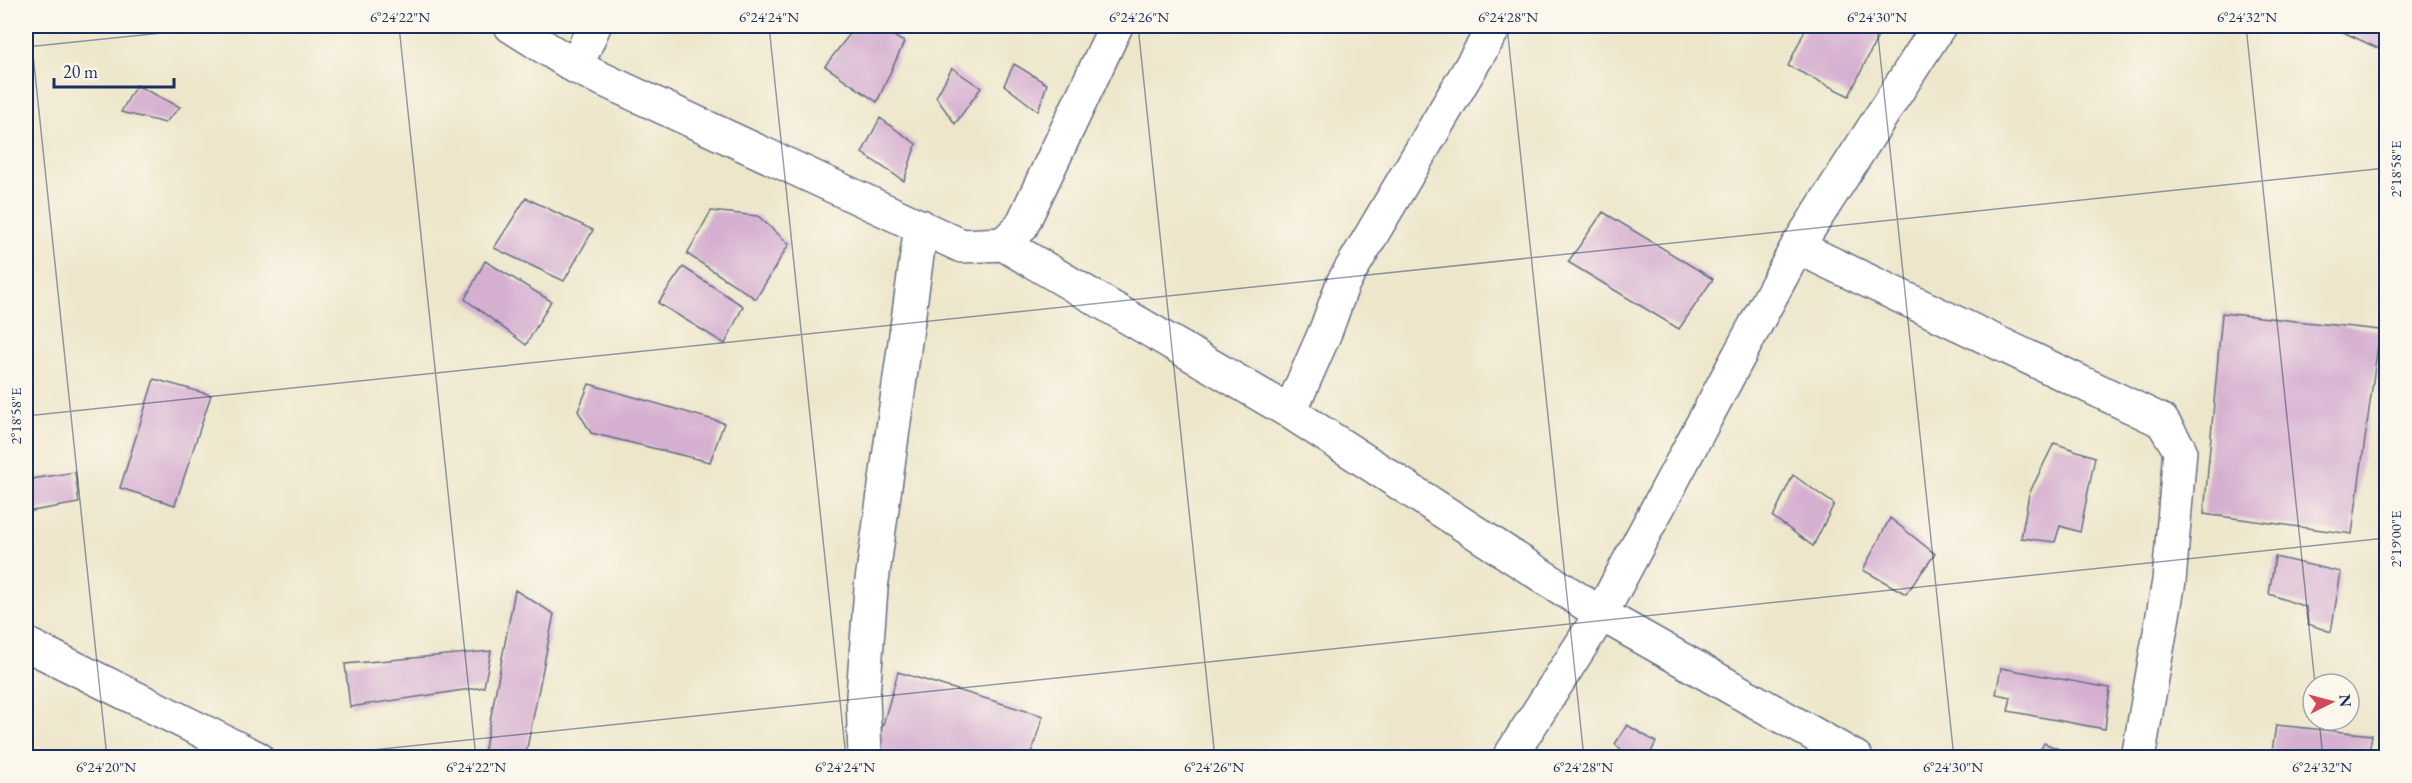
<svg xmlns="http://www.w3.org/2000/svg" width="2412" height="783" font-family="'EB Garamond',serif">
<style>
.building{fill:#d5afd0}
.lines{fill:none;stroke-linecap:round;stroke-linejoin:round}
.minor-casing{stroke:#646f84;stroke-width:36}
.minor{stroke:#fff;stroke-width:33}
.ticks{fill:none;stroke:#1b2f5e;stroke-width:1.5;stroke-opacity:0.45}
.neatline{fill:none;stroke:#1b2f5e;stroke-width:2}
.ticks-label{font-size:15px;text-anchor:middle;fill:#1b2f5e}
</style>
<rect width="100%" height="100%" fill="#fbf7ec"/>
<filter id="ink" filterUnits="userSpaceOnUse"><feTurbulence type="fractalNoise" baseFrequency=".0167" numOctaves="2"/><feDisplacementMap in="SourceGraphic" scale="12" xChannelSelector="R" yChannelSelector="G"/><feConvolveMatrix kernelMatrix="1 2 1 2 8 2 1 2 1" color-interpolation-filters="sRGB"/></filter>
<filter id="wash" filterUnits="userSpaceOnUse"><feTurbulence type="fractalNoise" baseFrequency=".008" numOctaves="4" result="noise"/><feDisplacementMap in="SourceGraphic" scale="24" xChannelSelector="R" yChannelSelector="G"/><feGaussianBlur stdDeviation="1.35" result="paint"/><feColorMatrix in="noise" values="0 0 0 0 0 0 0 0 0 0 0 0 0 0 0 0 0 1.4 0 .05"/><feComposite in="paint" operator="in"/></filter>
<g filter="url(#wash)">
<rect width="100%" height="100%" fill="#ede6ca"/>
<g id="blocks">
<path class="building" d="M 856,26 L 877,26 L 904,42 L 877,102 L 825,66 Z
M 1807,26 L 1883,26 L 1849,96 L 1788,66 Z
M 2343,26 L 2386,26 L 2386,52 L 2341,31 Z
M 1014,64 L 1047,84 L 1038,111 L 1004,85 Z
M 952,68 L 981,88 L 955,124 L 936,97 Z
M 136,85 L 180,107 L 165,123 L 121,112 Z
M 880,118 L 916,144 L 904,181 L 862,153 Z
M 526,198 L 593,230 L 564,281 L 494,248 Z
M 711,211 L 758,216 L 789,244 L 756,299 L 687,254 Z
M 1603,212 L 1713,279 L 1679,329 L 1568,262 Z
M 485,261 L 551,301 L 526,345 L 465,299 Z
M 683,267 L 743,306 L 725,344 L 658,303 Z
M 2222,313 L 2380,330 L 2352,534 L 2204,514 Z
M 154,379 L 211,395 L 175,505 L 120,488 Z
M 589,384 L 724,423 L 710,462 L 591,433 L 578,411 Z
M 2054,443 L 2095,457 L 2080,532 L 2060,526 L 2055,542 L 2021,538 L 2029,494 Z
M 75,472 L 79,503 L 26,512 L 26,480 Z
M 1793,475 L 1834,504 L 1813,546 L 1773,517 Z
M 1890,518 L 1935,554 L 1906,594 L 1863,570 Z
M 2275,557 L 2341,572 L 2331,632 L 2308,624 L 2306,607 L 2269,594 Z
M 515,590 L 554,614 L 525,758 L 483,758 Z
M 491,651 L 484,687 L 350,707 L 345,664 Z
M 2001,668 L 2110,688 L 2105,729 L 2008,711 L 2011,697 L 1996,694 Z
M 898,672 L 1043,716 L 1030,758 L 906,758 L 876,749 Z
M 1627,725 L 1656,742 L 1648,758 L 1628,758 L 1615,744 Z
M 2276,725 L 2372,735 L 2368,758 L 2271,758 Z
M 2044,743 L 2078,757 L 2078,758 L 2036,758 Z"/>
</g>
</g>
<g filter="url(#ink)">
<use href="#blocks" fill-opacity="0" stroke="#646f84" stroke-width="1.5"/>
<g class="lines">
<g class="minor-casing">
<path id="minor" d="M 511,26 L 576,67 L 962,246 L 1003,244 L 1021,227 L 1116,26
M 1495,26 L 1343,283 L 1326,330 L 1290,412 L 1601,614 L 1856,758
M 576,67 L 594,26
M 1003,244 L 1290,412
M 1797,247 L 2162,421 L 2180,450 L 2169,581 L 2138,758
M 26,644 L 257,758
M 865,758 L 863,696 L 871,588 L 921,226
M 1509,758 L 1601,614 L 1797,247 L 1939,26"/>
</g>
<use href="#minor" class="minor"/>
</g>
</g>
<path class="ticks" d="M 30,26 L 107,758M 399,26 L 476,758M 769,26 L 846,758M 1138,26 L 1215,758M 1507,26 L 1584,758M 1877,26 L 1954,758M 2246,26 L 2315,684M 26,47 L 230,26M 26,416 L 2386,168M 2319,720 L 2323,758M 296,758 L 2386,538"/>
<rect width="2412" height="783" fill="none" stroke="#fbf7ec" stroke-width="66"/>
<g transform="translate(2331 702) rotate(84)"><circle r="28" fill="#fbf7ec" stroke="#a1a7b3" stroke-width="1.5"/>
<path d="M0-4.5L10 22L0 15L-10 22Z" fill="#d1495b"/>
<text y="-9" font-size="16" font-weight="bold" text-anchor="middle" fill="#1b2f5e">N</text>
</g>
<path d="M54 78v9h120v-9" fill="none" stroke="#1b2f5e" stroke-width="3"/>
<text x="63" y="78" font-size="18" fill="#1b2f5e" stroke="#fbf7ec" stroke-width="4.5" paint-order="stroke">20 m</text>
<rect x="33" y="33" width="2346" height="717" class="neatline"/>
<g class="ticks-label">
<text x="400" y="22">6°24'22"N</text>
<text x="769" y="22">6°24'24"N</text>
<text x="1139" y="22">6°24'26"N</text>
<text x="1508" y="22">6°24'28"N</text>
<text x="1877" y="22">6°24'30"N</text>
<text x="2247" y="22">6°24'32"N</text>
<text transform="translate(2396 169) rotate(-90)" y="5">2°18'58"E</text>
<text transform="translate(16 416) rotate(-90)" y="5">2°18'58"E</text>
<text transform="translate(2396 539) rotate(-90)" y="5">2°19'00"E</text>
<text x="106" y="772">6°24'20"N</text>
<text x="476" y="772">6°24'22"N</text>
<text x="845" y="772">6°24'24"N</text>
<text x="1214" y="772">6°24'26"N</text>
<text x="1583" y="772">6°24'28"N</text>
<text x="1953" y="772">6°24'30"N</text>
<text x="2322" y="772">6°24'32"N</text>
</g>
</svg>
